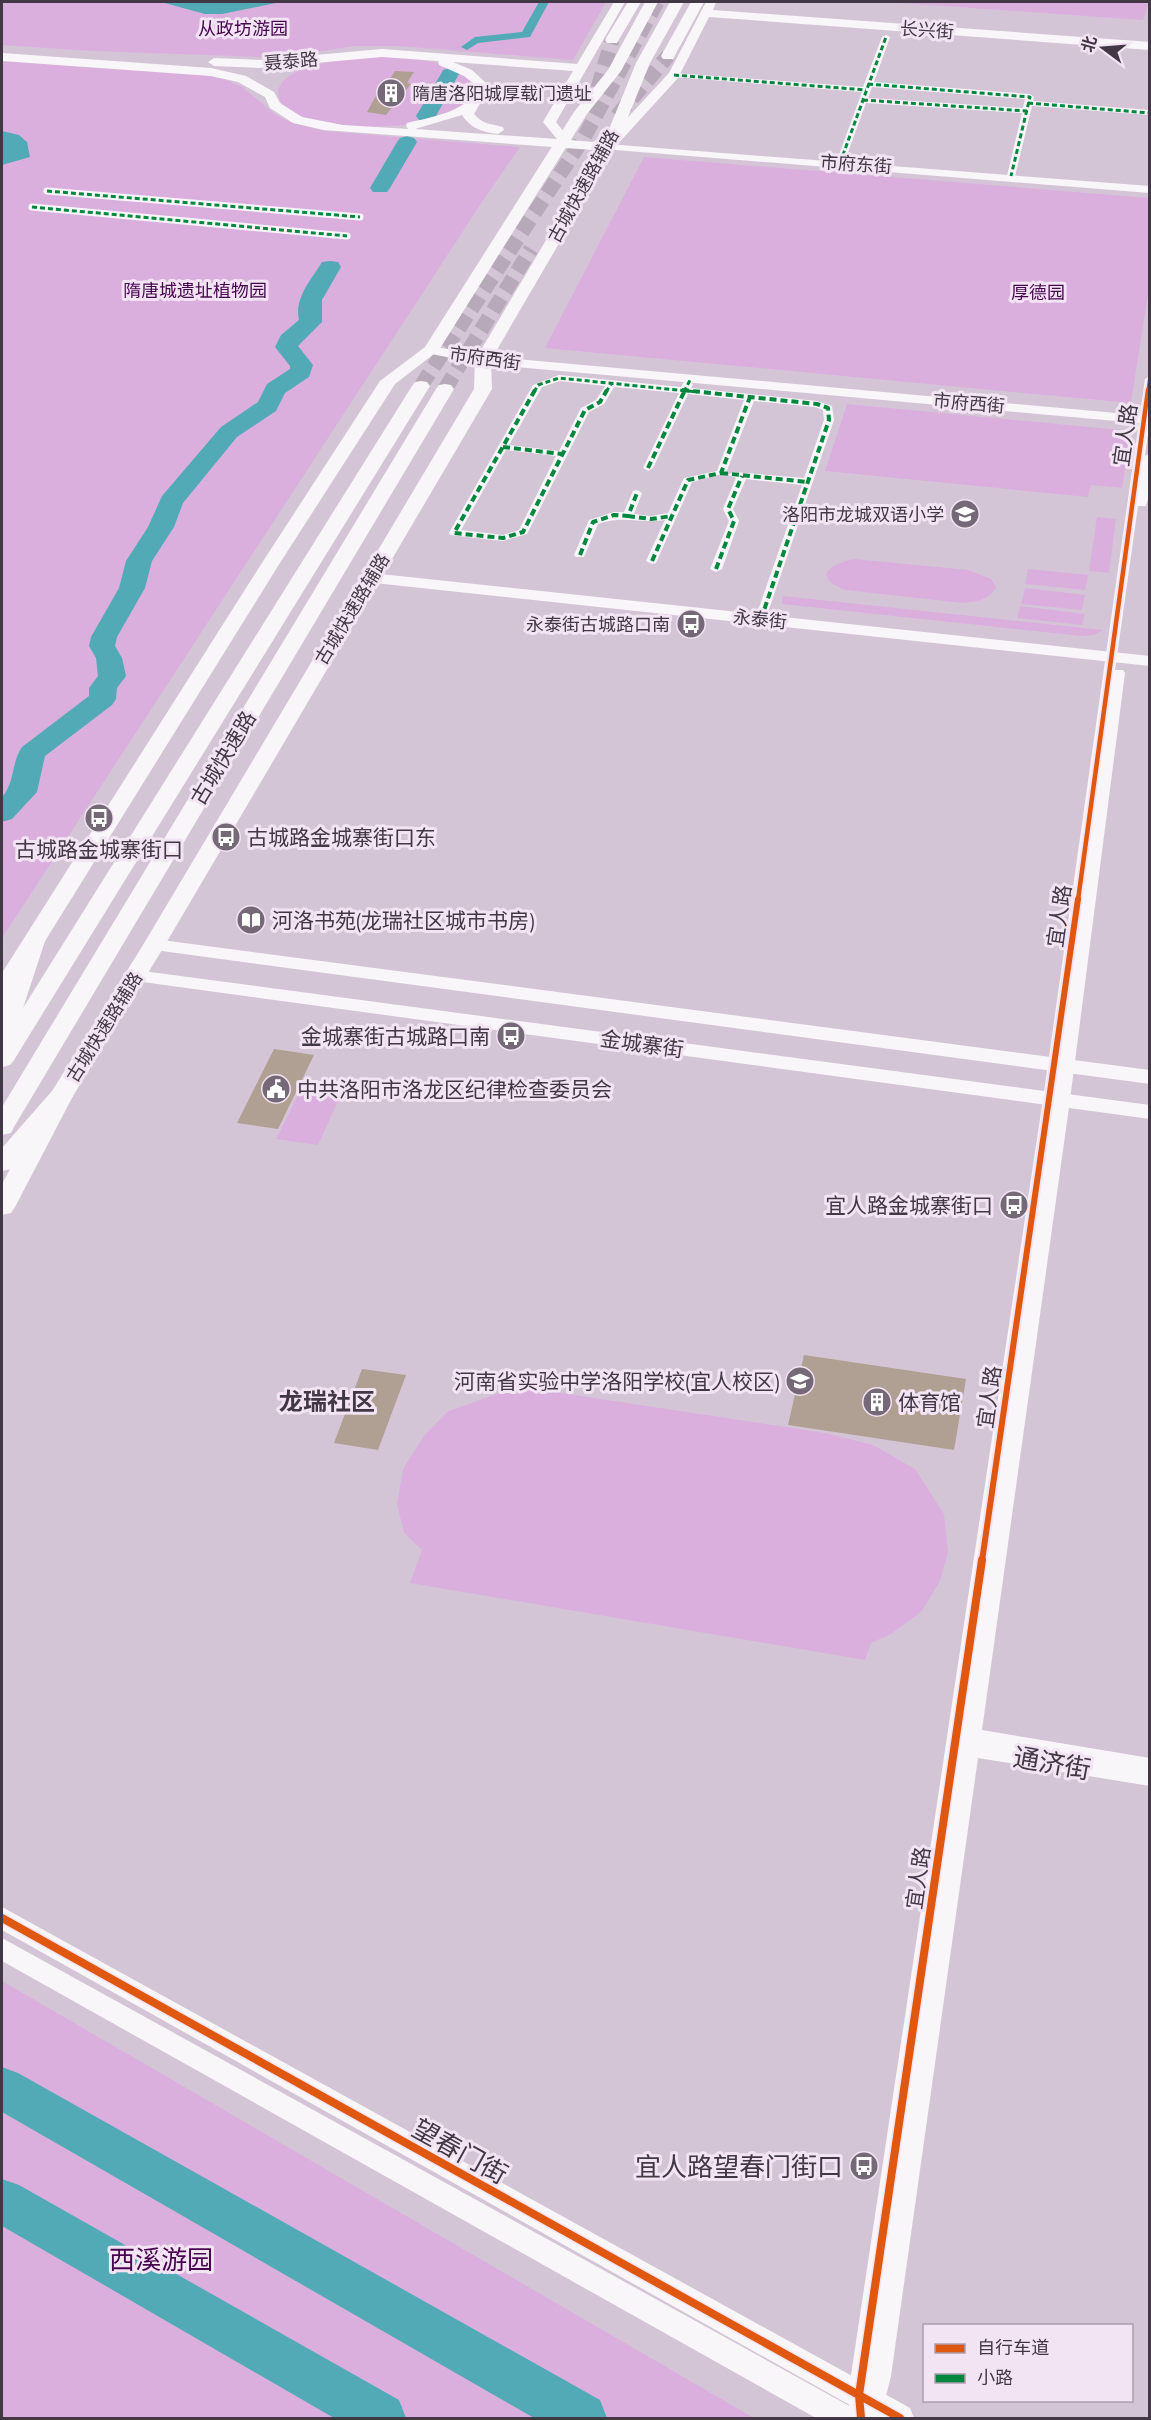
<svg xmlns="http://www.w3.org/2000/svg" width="1151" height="2420" font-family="'PT Sans Narrow','Noto Sans SC',sans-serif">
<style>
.green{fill:#daafde}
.water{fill:#52aab6}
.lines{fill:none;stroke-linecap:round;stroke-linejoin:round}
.canal{fill:#52aab6;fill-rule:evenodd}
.river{fill:#52aab6;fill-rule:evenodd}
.building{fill:#b0a093}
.trunk-tunnel{stroke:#b7a9b9;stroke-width:15;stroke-dasharray:15 8;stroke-linecap:butt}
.pedestrian{stroke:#f9f6f9;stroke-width:7}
.minor{fill:#f9f6f9;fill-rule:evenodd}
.tertiary{fill:#f9f6f9;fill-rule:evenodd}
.secondary{fill:#f9f6f9;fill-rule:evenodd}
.primary{fill:#f9f6f9;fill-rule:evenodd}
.trunk{fill:#f9f6f9;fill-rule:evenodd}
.quiet-far1{stroke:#00873e;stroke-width:3;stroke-dasharray:5 3;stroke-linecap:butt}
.quiet{stroke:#00873e;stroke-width:4;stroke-dasharray:7 4;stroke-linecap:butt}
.cycleway-far3-casing{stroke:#f3e4f4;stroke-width:6}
.cycleway-far2-casing{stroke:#f3e4f4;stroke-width:8}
.cycleway-far1-casing{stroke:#f3e4f4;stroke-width:10}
.cycleway-casing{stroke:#f3e4f4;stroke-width:11}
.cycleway-far3{stroke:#e0570f;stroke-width:4}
.cycleway-far2{stroke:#e0570f;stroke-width:4.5}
.cycleway-far1{stroke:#e0570f;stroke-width:6}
.cycleway{stroke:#e0570f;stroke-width:8}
.labels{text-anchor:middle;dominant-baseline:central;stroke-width:6;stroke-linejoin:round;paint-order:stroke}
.far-park-label{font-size:18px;fill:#47054f;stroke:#f3e4f4}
.far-street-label{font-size:18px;fill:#423744;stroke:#f3e4f4}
.far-poi-label{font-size:18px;fill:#423744;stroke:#f3e4f4;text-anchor:end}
.street-label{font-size:21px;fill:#423744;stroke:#f3e4f4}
.poi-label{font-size:21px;fill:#423744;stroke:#f3e4f4;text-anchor:start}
.quarter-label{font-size:24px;font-weight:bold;fill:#423744;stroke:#f3e4f4}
.near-street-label{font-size:26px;fill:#423744;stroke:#f3e4f4}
.near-poi-label{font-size:26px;fill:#423744;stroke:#f3e4f4;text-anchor:end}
.near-park-label{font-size:26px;fill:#47054f;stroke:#f3e4f4}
</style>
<rect width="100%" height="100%" fill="#d4c5d6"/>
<path class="green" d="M 2,2 L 606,2 L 573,60 L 399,46 L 355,46 L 291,56 L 260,57 L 92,51 L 2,45 Z
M 886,2 L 1149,2 L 1143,20 Z
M 376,56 C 397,58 481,59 472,95 C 449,133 335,133 299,115 C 290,111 278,104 278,93 C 280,63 354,58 376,56 Z
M 2,61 L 202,75 L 223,79 L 241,86 L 276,115 L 293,123 L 324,131 L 520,147 L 484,199 L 2,938 Z
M 644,157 L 1149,198 L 1149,287 L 1131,403 L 545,348 Z
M 847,404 L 1131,431 L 1122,488 L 1091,485 L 1088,497 L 825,471 Z
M 1097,517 L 1116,519 L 1109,573 L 1089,571 Z
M 854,559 L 968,570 L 991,579 L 996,587 C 989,601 977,601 963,603 L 845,590 C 812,577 829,564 854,559 Z
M 1028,569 L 1088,575 L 1085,590 L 1025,584 Z
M 1025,588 L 1085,595 L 1082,610 L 1021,604 Z
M 783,596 L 1103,630 L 1094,635 L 1081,636 L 782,604 Z
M 1020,606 L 1085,614 L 1082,625 L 1017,618 Z
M 299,1093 L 339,1099 L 318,1145 L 276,1139 Z
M 510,1389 L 548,1391 L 825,1433 L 873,1445 L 915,1469 L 944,1514 L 948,1552 L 940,1581 L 922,1611 L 891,1634 L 871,1643 L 865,1660 L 410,1583 L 422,1550 L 404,1533 L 397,1504 L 403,1469 L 424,1436 L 447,1412 Z
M 2,1981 L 754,2418 L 2,2418 Z"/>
<path class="water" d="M 161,2 L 160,2 L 281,2 L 222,14 L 205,14 Z
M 2,131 L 19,135 L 27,142 L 30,157 L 2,165 Z"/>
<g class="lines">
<path class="canal" d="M 539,2 L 549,2 L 530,37 L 478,43 L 467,50 L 461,47 L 475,37 L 522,32 Z"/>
<path class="river" d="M 450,68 L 457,70 L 459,74 L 436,116 L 433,120 L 419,120 L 416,116 L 441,74 L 443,70 Z
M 407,136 L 414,138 L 417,142 L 390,188 L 387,192 L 373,192 L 370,188 L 397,142 L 400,138 Z
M 330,261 L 338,262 L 341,267 L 322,300 L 322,322 L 298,346 L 313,365 L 309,377 L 285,393 L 276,411 L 237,437 L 183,503 L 174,527 L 152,561 L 145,588 L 117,637 L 115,646 L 122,658 L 126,676 L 117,688 L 116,699 L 112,705 L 45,756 L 37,792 L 12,819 L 2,822 L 2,797 C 15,783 11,763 22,747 L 89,696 L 89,688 L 98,676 L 96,658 L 89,646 L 91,637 L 119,588 L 126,561 L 148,527 L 162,496 L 221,427 L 258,402 L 267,384 L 290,369 L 290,366 L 275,347 L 281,335 L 299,320 C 294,298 311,280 322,262 Z
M 2,2067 L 18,2073 L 600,2400 L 607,2418 L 534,2418 L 2,2112 Z
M 2,2179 L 19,2185 L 399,2400 L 406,2418 L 334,2418 L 2,2226 Z"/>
</g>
<path class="building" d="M 395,71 L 414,72 L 407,83 L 411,84 L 386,115 L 367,112 L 383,83 L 387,83 Z
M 274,1049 L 314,1055 L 278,1129 L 237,1123 Z
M 804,1355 L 966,1379 L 954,1450 L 788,1425 Z
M 362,1369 L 406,1375 L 378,1450 L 334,1443 Z"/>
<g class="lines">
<path class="trunk-tunnel" d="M 598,88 L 612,40
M 617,116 L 668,56
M 421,386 L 583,139 L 657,2
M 445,389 L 531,249"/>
<path class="pedestrian" d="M 47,191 L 360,217
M 32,207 L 347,236"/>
<path class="minor" d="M 886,35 L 890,37 L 874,82 L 1030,94 L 1034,97 L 1033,101 L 1150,110 L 1150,115 L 1032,106 L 1015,176 L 1011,179 L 1007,176 L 1022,113 L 866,103 L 844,163 L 840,166 L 836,163 L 862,92 L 674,77 L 670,75 L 674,73 L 863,87 L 882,37 ZM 872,87 L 1025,99 L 1023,108 L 868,98 Z
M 559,375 L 681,387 L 684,382 L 688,381 L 693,384 L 691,388 L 817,401 L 832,406 L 834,420 L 765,621 L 761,622 L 755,619 L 802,485 L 746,479 L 733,509 L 739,521 L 722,569 L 716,572 L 710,569 L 729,521 L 723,509 L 736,478 L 728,475 L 733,472 L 804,478 L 824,420 L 823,410 L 815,407 L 754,401 L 726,473 L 692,482 L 656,563 L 652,564 L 646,561 L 665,520 C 639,524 625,515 598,524 L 584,557 L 576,557 L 574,555 L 589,520 L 614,512 L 624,512 L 633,491 L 637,490 L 642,493 L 634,514 L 651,516 L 668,513 L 684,478 L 717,471 L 744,400 L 688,394 L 653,468 L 648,471 L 643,468 L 679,393 L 614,387 L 604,404 L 589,412 L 527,534 L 503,541 L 450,535 L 449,533 L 533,385 ZM 560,381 L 605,386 L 596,400 L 581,408 L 559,451 L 509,445 L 542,387 ZM 506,450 L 556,456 L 519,530 L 503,535 L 461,530 Z
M 1150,376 L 1150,420 L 1144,462 L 1145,456 L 1150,453 L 1150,491 L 1146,506 L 1138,506 L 1115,670 L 1123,670 L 1125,673 L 1070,1100 L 982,1730 L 1150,1758 L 1150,1786 L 978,1758 L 891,2376 L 881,2416 L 874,2418 L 850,2418 L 848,2395 L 1043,1099 L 1145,379 Z"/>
<path class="tertiary" d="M 607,144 L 1150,186 L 1150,193 L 603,149 L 601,147 Z
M 431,346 L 483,356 L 1150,416 L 1150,424 L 483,364 L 426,353 L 425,350 L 426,347 Z
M 2,1907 L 910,2408 L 914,2418 L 873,2418 L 2,1930 Z
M 2,1938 L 853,2408 L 857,2418 L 816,2418 L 2,1961 Z"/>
<path class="secondary" d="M 614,2 L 625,2 L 556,122 L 570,140 L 593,142 L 599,138 L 607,140 L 669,73 L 706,2 L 716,2 L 713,10 L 1150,42 L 1150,50 L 709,17 L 678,78 L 615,147 L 607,151 L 324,130 L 293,123 L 270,108 L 265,97 L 238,82 L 211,76 L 2,61 L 2,53 L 211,68 L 246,76 L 274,92 L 280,103 L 302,117 L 343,125 L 408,129 L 406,126 L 407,123 C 427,118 477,111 474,84 L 464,76 L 439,65 L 438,61 L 382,57 L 259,68 L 214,66 L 208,62 L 214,58 L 259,60 L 382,49 L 577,64 ZM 453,62 L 573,71 L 543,122 L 557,139 L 415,129 L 462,115 C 471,129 483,132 498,134 L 504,130 L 503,127 C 491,124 482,124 474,114 L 487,91 L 486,83 L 472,70 Z
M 371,573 L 1150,656 L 1150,666 L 365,582 L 363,578 Z
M 154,939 L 1150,1070 L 1150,1084 L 147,949 L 144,945 L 147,941 Z
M 135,970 L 1150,1105 L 1150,1119 L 128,980 L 125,976 L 128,972 Z"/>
<path class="primary" d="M 645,2 L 658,2 L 621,71 L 587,114 L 439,350 L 395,384 L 278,566 L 14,991 L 10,996 L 2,998 L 2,973 L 260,566 L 380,381 L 425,347 L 574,112 L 608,70 Z
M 670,2 L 684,2 L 650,63 L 617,144 L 491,360 L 492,389 L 165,945 L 73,1096 L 15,1207 L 11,1213 L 2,1215 L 2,1184 L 49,1096 L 143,945 L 474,389 L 475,360 L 603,144 L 636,63 Z"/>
<path class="trunk" d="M 628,2 L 641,2 L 617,43 L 607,43 L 605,40 Z
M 691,2 L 704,2 L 673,59 L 663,59 L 661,56 Z
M 421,381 L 427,382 L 430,386 L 14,1060 L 10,1065 L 2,1067 L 2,1001 L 23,941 L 26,936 L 34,934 L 42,936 L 45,941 L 23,1008 L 412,386 L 415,382 Z
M 445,384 L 451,385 L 454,389 L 14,1127 L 11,1133 L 2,1135 L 2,1107 L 436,389 L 439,385 Z
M 61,1088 L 70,1091 L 73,1096 L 70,1101 L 11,1169 L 2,1171 L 2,1148 L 52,1091 Z"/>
<path class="quiet-far1" d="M 674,75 L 866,90
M 868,84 L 1030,97 L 1011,176
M 863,100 L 1027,111
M 1028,103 L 1150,113
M 840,163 L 886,37
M 47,191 L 360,217
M 32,207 L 347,236
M 534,392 L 538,385 L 559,378 L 697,392
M 606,392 L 611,384
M 684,392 L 691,378"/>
<path class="quiet" d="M 535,390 L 454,533 L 503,538 L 523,532 L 585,410 L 600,402 L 607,390
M 682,390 L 817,404 L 828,408 L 829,420 L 761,619
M 503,447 L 562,454
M 648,468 L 685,390
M 721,473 L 808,482
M 628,516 L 651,519 L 672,516
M 580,555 L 593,522 L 614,515 L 628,516 L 637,493
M 652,561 L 688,480 L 721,473 L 750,397
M 716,569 L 734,521 L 728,509 L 742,476"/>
<g class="cycleway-far3-casing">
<path id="cycleway-far3" d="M 1148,392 L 1150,379"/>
</g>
<g class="cycleway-far2-casing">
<path id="cycleway-far2" d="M 1078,900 L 1148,390"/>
</g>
<g class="cycleway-far1-casing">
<path id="cycleway-far1" d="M 982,1561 L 1078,899"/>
</g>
<g class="cycleway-casing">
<path id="cycleway" d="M 2,1918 L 900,2418
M 861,2418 L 859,2395 L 982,1560"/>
</g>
<use href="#cycleway-far3" class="cycleway-far3"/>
<use href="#cycleway-far2" class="cycleway-far2"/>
<use href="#cycleway-far1" class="cycleway-far1"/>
<use href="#cycleway" class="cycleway"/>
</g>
<defs>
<g id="building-disc" transform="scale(1.5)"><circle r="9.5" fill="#756977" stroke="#f3e4f4"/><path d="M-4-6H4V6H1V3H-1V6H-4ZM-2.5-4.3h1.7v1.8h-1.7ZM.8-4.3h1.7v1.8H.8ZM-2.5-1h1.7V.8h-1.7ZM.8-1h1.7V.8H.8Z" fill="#fff"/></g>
<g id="school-disc" transform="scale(1.5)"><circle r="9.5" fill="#756977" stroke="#f3e4f4"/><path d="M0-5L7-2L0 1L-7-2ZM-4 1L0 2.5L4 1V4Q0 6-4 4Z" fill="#fff"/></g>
<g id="bus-disc" transform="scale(1.5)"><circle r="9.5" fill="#756977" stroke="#f3e4f4"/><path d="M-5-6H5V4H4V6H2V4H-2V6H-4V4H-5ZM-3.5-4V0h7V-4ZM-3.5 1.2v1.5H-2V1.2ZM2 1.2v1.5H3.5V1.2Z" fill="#fff"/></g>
<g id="library-disc" transform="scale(1.5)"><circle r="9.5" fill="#756977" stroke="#f3e4f4"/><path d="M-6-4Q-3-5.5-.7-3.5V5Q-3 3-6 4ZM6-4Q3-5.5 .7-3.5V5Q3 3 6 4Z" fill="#fff"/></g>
<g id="civic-disc" transform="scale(1.5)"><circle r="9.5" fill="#756977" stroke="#f3e4f4"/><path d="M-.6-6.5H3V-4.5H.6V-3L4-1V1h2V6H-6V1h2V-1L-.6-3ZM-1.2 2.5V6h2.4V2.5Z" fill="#fff"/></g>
</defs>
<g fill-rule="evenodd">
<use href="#building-disc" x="391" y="93"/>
<use href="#school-disc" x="965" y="514"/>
<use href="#bus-disc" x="691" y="624"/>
<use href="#bus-disc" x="99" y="818"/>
<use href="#bus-disc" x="226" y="837"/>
<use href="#library-disc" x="251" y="920"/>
<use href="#bus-disc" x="511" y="1036"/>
<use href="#civic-disc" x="276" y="1089"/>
<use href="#bus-disc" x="1014" y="1205"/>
<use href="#school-disc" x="800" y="1381"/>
<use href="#building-disc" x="877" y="1402"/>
<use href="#bus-disc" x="864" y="2166"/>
</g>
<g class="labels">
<g class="far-park-label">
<text x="243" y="28">从政坊游园</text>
<text x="195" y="290">隋唐城遗址植物园</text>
<text x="1038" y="292">厚德园</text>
</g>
<g class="far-street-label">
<text transform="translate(927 30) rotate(4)">长兴街</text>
<text transform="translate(291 61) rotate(-5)">聂泰路</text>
<text transform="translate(856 164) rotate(4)">市府东街</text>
<text transform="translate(583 186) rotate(-61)">古城快速路辅路</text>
<text transform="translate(485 358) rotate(8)">市府西街</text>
<text transform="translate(969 403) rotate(5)">市府西街</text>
<text transform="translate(352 609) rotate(-59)">古城快速路辅路</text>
<text transform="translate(760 619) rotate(6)">永泰街</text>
<text transform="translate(104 1027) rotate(-58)">古城快速路辅路</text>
</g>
<g class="far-poi-label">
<text x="412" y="93" text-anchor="start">隋唐洛阳城厚载门遗址</text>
<text x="944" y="514">洛阳市龙城双语小学</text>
<text x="670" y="624">永泰街古城路口南</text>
</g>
<g class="street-label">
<text transform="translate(1125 435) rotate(-82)">宜人路</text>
<text transform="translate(223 758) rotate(-59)">古城快速路</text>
<text transform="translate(1059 916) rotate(-82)">宜人路</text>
<text transform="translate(642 1044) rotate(8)">金城寨街</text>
<text transform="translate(989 1397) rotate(-82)">宜人路</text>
<text transform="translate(918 1878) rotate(-82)">宜人路</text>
</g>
<g class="poi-label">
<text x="247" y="837">古城路金城寨街口东</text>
<text x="99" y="849" text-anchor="middle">古城路金城寨街口</text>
<text x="272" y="920">河洛书苑(龙瑞社区城市书房)</text>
<text x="490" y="1036" text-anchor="end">金城寨街古城路口南</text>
<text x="297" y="1089">中共洛阳市洛龙区纪律检查委员会</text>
<text x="993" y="1205" text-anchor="end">宜人路金城寨街口</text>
<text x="779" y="1381" text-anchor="end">河南省实验中学洛阳学校(宜人校区)</text>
<text x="898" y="1402">体育馆</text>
</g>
<g class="quarter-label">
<text x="327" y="1401">龙瑞社区</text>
</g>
<g class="near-street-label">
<text transform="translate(1052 1763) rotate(10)">通济街</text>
<text transform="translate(460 2151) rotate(29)">望春门街</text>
</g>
<g class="near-poi-label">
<text x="843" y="2166">宜人路望春门街口</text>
</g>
<g class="near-park-label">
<text x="161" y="2259">西溪游园</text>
</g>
</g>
<rect width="1151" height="2420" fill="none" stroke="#423744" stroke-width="6"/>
<rect x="923" y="2324" width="210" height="78" fill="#f3e4f4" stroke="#ac9fae" stroke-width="1.5"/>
<rect x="935" y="2344" width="30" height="9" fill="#e0570f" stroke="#ac9fae" stroke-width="1.5"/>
<text x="977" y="2354" font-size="18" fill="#423744">自行车道</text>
<rect x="935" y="2374" width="30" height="9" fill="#00873e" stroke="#ac9fae" stroke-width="1.5"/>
<text x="977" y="2384" font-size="18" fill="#423744">小路</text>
<g transform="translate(1103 48) rotate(286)" stroke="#f3e4f4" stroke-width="4.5" paint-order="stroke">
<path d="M0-4.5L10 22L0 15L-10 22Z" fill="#423744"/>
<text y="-9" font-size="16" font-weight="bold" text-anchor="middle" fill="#423744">北</text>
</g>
</svg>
